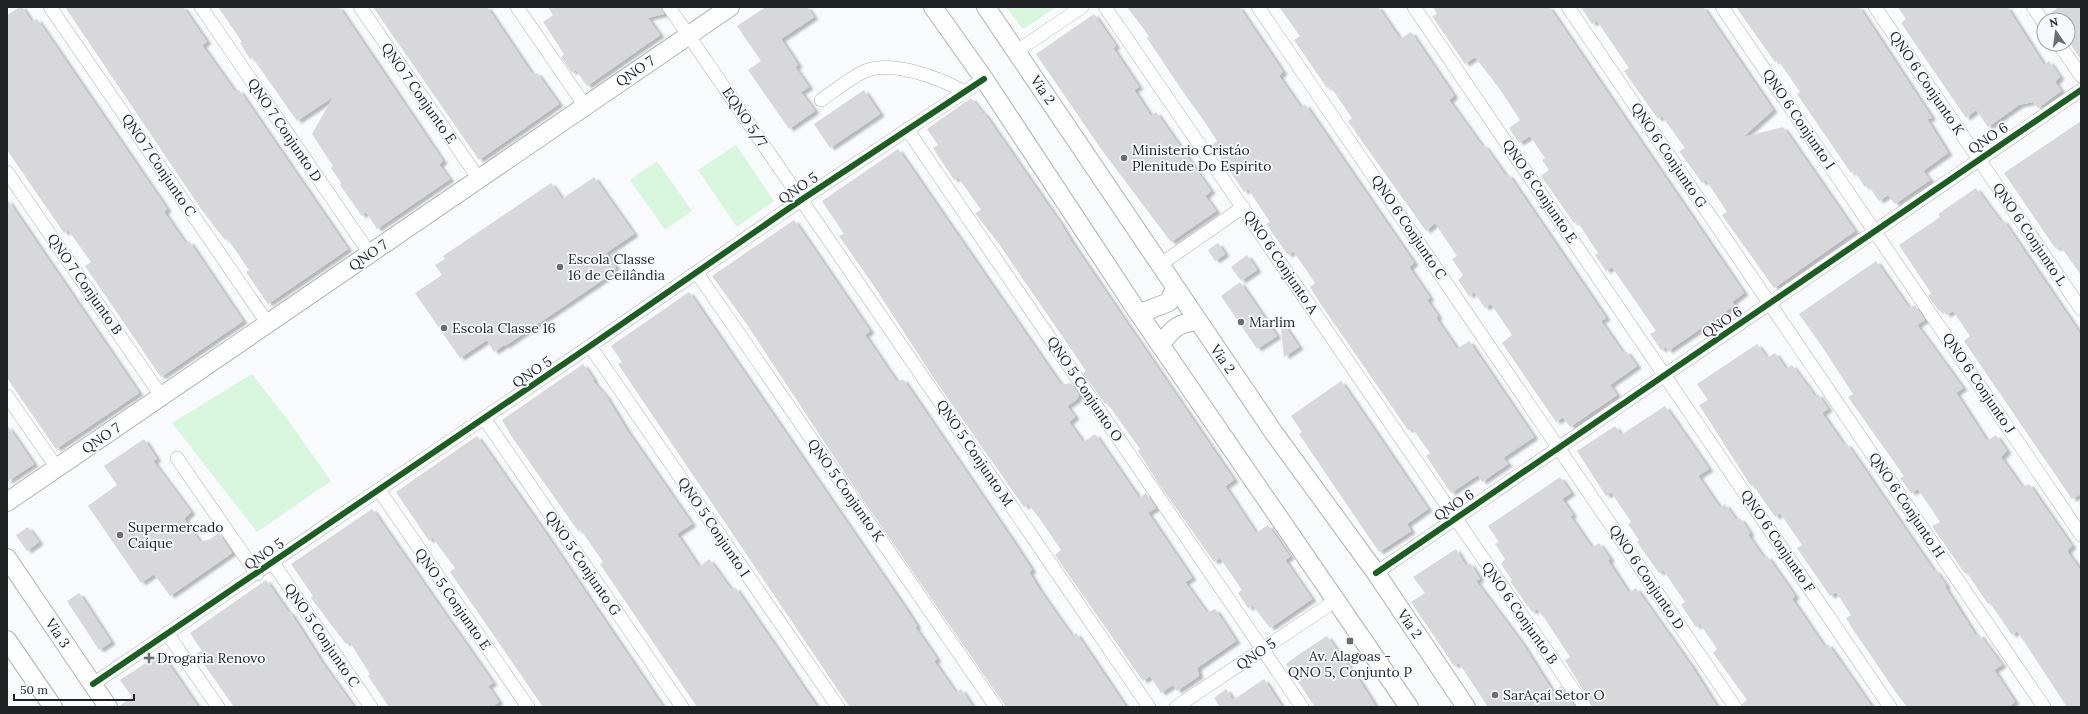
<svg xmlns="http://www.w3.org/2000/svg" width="2088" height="714" font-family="Lora,serif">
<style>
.green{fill:#d8f6dd}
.building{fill:#d8d8db;filter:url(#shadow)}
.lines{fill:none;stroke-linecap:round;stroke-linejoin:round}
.minor-casing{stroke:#afb1b3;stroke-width:14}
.secondary-casing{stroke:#afb1b3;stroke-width:20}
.minor{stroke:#fefeff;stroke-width:13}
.secondary{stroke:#fefeff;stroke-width:18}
.cycleway-casing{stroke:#f6f9fe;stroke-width:8}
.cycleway{stroke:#1b5e20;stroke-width:6}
.poi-dot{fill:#6b6d6f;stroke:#f6f9fe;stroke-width:1.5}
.labels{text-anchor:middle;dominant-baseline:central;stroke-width:3.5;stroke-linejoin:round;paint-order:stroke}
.street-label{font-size:14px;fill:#1f2123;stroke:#f6f9fe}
.poi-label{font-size:14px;fill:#1f2123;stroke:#f6f9fe;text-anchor:start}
</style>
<defs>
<filter id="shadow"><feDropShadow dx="4.5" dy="2.5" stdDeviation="1" flood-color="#0004"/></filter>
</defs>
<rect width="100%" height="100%" fill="#f8fafc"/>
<path class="green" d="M 1006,7 L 1056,7 L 1027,27 L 1022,28 Z
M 736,145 L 774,201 L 737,227 L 698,170 Z
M 657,161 L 692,211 L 665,230 L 630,180 Z
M 252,374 L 288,420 L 331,481 L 257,532 L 172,423 Z"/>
<path class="building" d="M 20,7 L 22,7 L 32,22 L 37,19 L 167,209 L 164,212 L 186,244 L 189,241 L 243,321 L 161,377 L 85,266 L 91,262 L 68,230 L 64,233 L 7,150 L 7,15 Z
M 65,7 L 183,7 L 207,42 L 202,45 L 235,92 L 239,90 L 348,249 L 268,304 L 246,272 L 249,270 L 227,238 L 225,240 L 201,209 Z
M 218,7 L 339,7 L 443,161 L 439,165 L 450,179 L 377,229 L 366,212 L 362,216 L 340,185 L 341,183 L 331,168 L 333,166 L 312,134 L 333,97 L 297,121 L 252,57 L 250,59 L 240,43 L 242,42 Z
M 373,7 L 487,7 L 532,74 L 537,73 L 559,104 L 479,160 Z
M 548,7 L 661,7 L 664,14 L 648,18 L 660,35 L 587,86 L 575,69 L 572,73 L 561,57 L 564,54 L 543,22 L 553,15 Z
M 766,7 L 807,7 L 814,17 L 781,39 L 798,65 L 795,67 L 809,87 L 801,92 L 815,111 L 789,129 L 748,70 L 761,61 L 737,26 Z
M 1127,7 L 1239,7 L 1283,72 L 1279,76 L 1301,108 L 1305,104 L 1414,263 L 1409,267 L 1430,298 L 1427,300 L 1438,316 L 1436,318 L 1457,349 L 1469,341 L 1534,437 L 1503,458 L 1508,464 L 1482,482 L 1478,475 L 1451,493 L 1426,456 L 1430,453 L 1412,428 L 1408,430 L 1320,303 L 1310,287 L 1315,283 L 1307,271 L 1293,251 L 1288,255 L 1266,224 L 1270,222 L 1248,189 L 1244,192 L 1212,145 L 1217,141 L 1206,124 L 1179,86 L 1147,38 L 1149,36 Z
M 1279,7 L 1378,7 L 1400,39 L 1411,32 L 1454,96 L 1449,100 L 1482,146 L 1484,145 L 1506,176 L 1508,174 L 1606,318 L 1601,321 L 1623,353 L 1626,351 L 1637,366 L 1610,385 L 1617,395 L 1570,427 L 1563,417 L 1556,422 L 1502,343 L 1512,335 L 1491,304 L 1485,308 L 1474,292 L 1469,296 L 1458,280 L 1463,275 L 1452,259 L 1457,256 L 1435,223 L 1426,231 L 1359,137 L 1348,121 L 1352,118 L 1330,86 L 1327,88 L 1294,40 L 1300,36 Z
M 1433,7 L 1549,7 L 1744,293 L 1732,302 L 1735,305 L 1668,351 L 1666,347 L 1661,350 L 1650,334 L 1656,331 L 1612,267 L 1606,271 L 1595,255 L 1598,253 L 1577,221 L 1574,223 L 1541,176 L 1549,170 L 1542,160 L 1545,158 L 1530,136 L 1519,143 L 1509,128 L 1520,120 L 1499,88 L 1475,57 L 1465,64 L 1432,16 L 1437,14 Z
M 1581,7 L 1703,7 L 1773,110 L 1743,137 L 1783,127 L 1855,231 L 1774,288 L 1722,215 L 1727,212 L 1706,180 L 1702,183 L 1679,151 L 1685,148 L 1662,116 L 1658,119 L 1624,71 L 1629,68 L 1597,21 L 1592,24 Z
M 1736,7 L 1859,7 L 1932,118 L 1927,119 L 1948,153 L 1923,171 L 1930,180 L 1895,204 L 1888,195 L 1879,201 L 1868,185 L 1865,187 L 1854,171 L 1851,173 L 1797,94 L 1800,92 L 1778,60 L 1775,62 Z
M 1898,7 L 2007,7 L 2044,65 L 2049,61 L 2060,77 L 2055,82 L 2061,91 L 2038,108 L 2033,102 L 2019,105 L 1988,127 L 1976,110 L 1966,118 L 1901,23 L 1906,19 Z
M 2059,7 L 2081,7 L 2081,60 L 2068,40 L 2068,20 L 2051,20 L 2048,15 Z
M 1094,14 L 1116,46 L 1113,48 L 1139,87 L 1134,90 L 1151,116 L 1156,112 L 1211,191 L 1205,196 L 1216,211 L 1171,242 L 1101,149 L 1036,54 Z
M 864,90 L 880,114 L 830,148 L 814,124 Z
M 971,98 L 983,113 L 984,113 L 1061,224 L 1071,241 L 1234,480 L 1225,486 L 1256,533 L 1268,525 L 1290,557 L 1285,560 L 1312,599 L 1270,628 L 1253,606 L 1248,608 L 1238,593 L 1242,590 L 1220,558 L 1214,562 L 1159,484 L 1138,451 L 1140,449 L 1107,403 L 1105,404 L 1083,373 L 1086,371 L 999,244 L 975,213 L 981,210 L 958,177 L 954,180 L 933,148 L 938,145 L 927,129 Z
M 2081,121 L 2081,275 L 2061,247 L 2055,248 L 2004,173 Z
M 898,149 L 1061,385 L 1071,383 L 1079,395 L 1076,400 L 1067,406 L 1075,417 L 1069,422 L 1083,442 L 1095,434 L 1139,498 L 1146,493 L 1156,508 L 1148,513 L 1192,578 L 1185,582 L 1207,613 L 1215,609 L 1236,641 L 1197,668 L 1199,676 L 1177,691 L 1173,685 L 1161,693 L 1150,676 L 1143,681 L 1066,571 L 1055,555 L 1061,550 L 1040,519 L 1028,504 L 1024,507 L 935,380 L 872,283 L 839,236 L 844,234 L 822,201 Z
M 594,177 L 634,234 L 606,253 L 616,267 L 611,271 L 613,273 L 505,346 L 504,345 L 494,352 L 487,340 L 460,358 L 415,293 L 442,275 L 435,265 L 445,259 L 443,256 L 551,183 L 562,199 Z
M 1976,188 L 2001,222 L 2003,220 L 2081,335 L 2081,494 L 2072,499 L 1964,341 L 1970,336 L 1953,311 L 1946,315 L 1942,309 L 1939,311 L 1928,296 L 1931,293 L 1899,245 L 1940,217 L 1938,214 Z
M 7,199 L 139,393 L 56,449 L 7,378 Z
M 794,220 L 870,331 L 865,335 L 897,382 L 903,379 L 1011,538 L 1032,570 L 1029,572 L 1039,589 L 1072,636 L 1076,633 L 1126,707 L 1006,707 L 852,484 L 746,323 L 712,276 Z
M 1218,243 L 1225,254 L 1215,261 L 1208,250 Z
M 1247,255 L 1257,270 L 1241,281 L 1231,267 Z
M 1876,261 L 1909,308 L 1915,305 L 1925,320 L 1917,325 L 1963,388 L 1956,393 L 1987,441 L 1996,435 L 2007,451 L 2001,457 L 2022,487 L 2029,484 L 2072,546 L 2067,551 L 2081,571 L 2081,707 L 2067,707 L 2017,631 L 2012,635 L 1990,603 L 1988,604 L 1967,573 L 1966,574 L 1963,571 L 1932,526 L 1940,522 L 1918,489 L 1911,493 L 1900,478 L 1904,476 L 1848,397 L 1853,394 L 1821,345 L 1799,314 Z
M 1240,282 L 1277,336 L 1257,349 L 1221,296 Z
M 689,292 L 906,609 L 917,626 L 915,627 L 937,659 L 934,661 L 956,693 L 961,689 L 973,707 L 850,707 L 844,699 L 618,364 L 622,362 L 611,346 Z
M 1280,319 L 1299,347 L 1284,357 Z
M 1757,344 L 1767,358 L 1775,353 L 1786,369 L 1792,365 L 1815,396 L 1818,394 L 1828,409 L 1822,413 L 1844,445 L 1847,444 L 1934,571 L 1935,570 L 1946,585 L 1945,587 L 1976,636 L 1979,634 L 2002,665 L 1994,670 L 2015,702 L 2008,707 L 1907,707 L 1895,691 L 1852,628 L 1846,618 L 1851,615 L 1836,592 L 1830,596 L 1797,548 L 1802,545 L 1780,513 L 1775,517 L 1753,485 L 1751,486 L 1699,405 L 1708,400 L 1697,384 Z
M 583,364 L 594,380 L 593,381 L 606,396 L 626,429 L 692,524 L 677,534 L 699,567 L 709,559 L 732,591 L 735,587 L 817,707 L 697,707 L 600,564 L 603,562 L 581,530 L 578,531 L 512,437 L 502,420 Z
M 1341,381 L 1428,509 L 1407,524 L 1411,531 L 1379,552 L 1299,434 L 1302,432 L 1291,416 Z
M 1665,406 L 1709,469 L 1698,476 L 1720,508 L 1725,504 L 1736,520 L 1740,518 L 1750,533 L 1748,535 L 1764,558 L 1767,556 L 1795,596 L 1792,599 L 1824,646 L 1828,644 L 1872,707 L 1743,707 L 1742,704 L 1747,700 L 1713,653 L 1717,649 L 1700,624 L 1696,627 L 1681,605 L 1685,602 L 1663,570 L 1659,573 L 1637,542 L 1639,540 L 1628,524 L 1631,522 L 1611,492 L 1606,496 L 1577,451 L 1615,426 L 1621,435 Z
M 7,425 L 34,464 L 7,482 Z
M 477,436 L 544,531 L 663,707 L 543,707 L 450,572 L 455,568 L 432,537 L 429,541 L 396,492 Z
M 144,439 L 157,459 L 153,461 L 191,512 L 184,519 L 200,542 L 210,539 L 219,533 L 232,553 L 170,596 L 154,574 L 141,583 L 88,506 L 117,485 L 104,466 Z
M 1560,477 L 1571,493 L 1562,499 L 1573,515 L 1570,516 L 1592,548 L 1599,543 L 1610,559 L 1608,561 L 1629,593 L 1636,588 L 1692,667 L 1717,707 L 1593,707 L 1565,660 L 1570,657 L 1545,619 L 1537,609 L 1532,612 L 1510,581 L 1512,580 L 1501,564 L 1505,559 L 1495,544 L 1499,542 L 1488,526 Z
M 372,509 L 493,683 L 488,686 L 499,702 L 492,707 L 389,707 L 368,676 L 370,674 L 349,641 L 346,644 L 311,598 L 313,596 L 291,564 Z
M 28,527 L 39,542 L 27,551 L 16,535 Z
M 1456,549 L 1466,566 L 1470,563 L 1480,579 L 1476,581 L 1522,643 L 1553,692 L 1561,686 L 1575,707 L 1488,707 L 1459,663 L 1454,666 L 1411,602 L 1425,593 L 1413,577 Z
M 266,580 L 289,613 L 290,612 L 321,661 L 354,707 L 234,707 L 196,653 L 202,651 L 190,633 Z
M 79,593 L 111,642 L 99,650 L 67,601 Z
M 1327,636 L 1359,680 L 1376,707 L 1315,707 L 1286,664 L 1301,653 Z
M 161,653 L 198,707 L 118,707 L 132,697 L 120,680 Z
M 1264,679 L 1282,707 L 1220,707 L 1214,698 L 1226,689 L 1233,700 Z"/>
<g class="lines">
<g class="minor-casing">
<path id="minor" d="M 50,7 L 268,324
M 201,7 L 370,254
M 360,7 L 479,179
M 517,7 L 585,106
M 669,7 L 1149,707
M 1105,7 L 1585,707
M 1258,7 L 1735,707
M 1414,7 L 1890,707
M 1568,7 L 2044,707
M 1722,7 L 2081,535
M 1875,7 L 2081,309
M 2033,7 L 2044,23
M 2059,44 L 2081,76
M 1017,51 L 1082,7
M 821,100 C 833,92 853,76 865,71 C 893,60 939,78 963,91
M 907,129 L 1302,707
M 7,172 L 162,397
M 1161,264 L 1243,207
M 697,273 L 996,707
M 590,346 L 838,707
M 7,396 L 57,468
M 484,418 L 682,707
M 177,458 L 257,574
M 379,490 L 528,707
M 273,563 L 371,707
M 1376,573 L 2081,90
M 167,633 L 218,707
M 93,684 L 590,346 L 801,200 L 984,79
M 1176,707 L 1335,601"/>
</g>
<g class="secondary-casing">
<path id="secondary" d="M 933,7 L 984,79 L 1137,311 L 1409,707
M 986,7 L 1274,433 L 1376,573 L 1466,707
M 1137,311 L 1146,311 L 1169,302 L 1175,288
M 1161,344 C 1173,328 1178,323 1198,321
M 7,502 L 730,7
M 7,558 L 108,707
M 7,640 L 53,707"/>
</g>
<use href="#minor" class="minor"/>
<use href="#secondary" class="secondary"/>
<g class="cycleway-casing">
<path id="cycleway" d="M 1376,573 L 2081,90
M 93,684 L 590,346 L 801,200 L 984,79"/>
</g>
<use href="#cycleway" class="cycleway"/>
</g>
<g class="poi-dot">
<circle cx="1124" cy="158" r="4"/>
<circle cx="560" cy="267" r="4"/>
<circle cx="1241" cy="322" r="4"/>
<circle cx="444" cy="328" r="4"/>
<circle cx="120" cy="535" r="4"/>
<rect x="1346" y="637" width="8" height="8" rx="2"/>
<path d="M147 652h4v4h4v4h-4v4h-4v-4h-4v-4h4z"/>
<circle cx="1495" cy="695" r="4"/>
</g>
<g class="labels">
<g class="street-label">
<text transform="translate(635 71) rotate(-34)">QNO 7</text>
<text transform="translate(1927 83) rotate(56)">QNO 6 Conjunto K</text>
<text transform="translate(1043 90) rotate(56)">Via 2</text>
<text transform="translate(419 93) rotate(55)">QNO 7 Conjunto E</text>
<text transform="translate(745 117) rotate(56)">EQNO 5/7</text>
<text transform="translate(1799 119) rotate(56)">QNO 6 Conjunto I</text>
<text transform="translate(285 130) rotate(56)">QNO 7 Conjunto D</text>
<text transform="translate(1988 138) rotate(-34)">QNO 6</text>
<text transform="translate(1669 155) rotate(56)">QNO 6 Conjunto G</text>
<text transform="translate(159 165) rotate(56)">QNO 7 Conjunto C</text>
<text transform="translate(798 188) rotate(-34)">QNO 5</text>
<text transform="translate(1540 191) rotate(56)">QNO 6 Conjunto E</text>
<text transform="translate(1409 227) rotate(56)">QNO 6 Conjunto C</text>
<text transform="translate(2030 234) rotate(56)">QNO 6 Conjunto L</text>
<text transform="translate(368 255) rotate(-35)">QNO 7</text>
<text transform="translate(1281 262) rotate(56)">QNO 6 Conjunto A</text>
<text transform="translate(85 284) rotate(55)">QNO 7 Conjunto B</text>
<text transform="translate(1722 322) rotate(-34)">QNO 6</text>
<text transform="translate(1223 359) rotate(56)">Via 2</text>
<text transform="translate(532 372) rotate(-34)">QNO 5</text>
<text transform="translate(1979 383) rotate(56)">QNO 6 Conjunto J</text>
<text transform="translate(1085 389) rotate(56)">QNO 5 Conjunto O</text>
<text transform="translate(101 438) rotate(-34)">QNO 7</text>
<text transform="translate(975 453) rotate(56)">QNO 5 Conjunto M</text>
<text transform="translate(846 490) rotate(55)">QNO 5 Conjunto K</text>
<text transform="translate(1454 505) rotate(-34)">QNO 6</text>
<text transform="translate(1907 505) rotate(56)">QNO 6 Conjunto H</text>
<text transform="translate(714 527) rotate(56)">QNO 5 Conjunto I</text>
<text transform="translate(1778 541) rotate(56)">QNO 6 Conjunto F</text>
<text transform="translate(264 554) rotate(-34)">QNO 5</text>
<text transform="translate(583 563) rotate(56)">QNO 5 Conjunto G</text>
<text transform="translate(1647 577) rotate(56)">QNO 6 Conjunto D</text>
<text transform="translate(453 599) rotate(55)">QNO 5 Conjunto E</text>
<text transform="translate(1520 613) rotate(55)">QNO 6 Conjunto B</text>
<text transform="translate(1410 624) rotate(56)">Via 2</text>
<text transform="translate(58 633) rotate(56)">Via 3</text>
<text transform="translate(322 635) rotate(56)">QNO 5 Conjunto C</text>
<text transform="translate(1256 654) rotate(-34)">QNO 5</text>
</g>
<g class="poi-label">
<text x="1132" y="150">Ministerio Cristáo<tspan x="1132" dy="16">Plenitude Do Espirito</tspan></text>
<text x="568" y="259">Escola Classe<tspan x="568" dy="16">16 de Ceilândia</tspan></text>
<text x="1249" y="322">Marlim</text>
<text x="452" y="328">Escola Classe 16</text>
<text x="128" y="527">Supermercado<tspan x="128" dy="16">Caíque</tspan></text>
<text x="1350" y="656" text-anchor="middle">Av. Alagoas -<tspan x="1350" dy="16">QNO 5, Conjunto P</tspan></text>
<text x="157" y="658">Drogaria Renovo</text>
<text x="1503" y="695">SarAçaí Setor O</text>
</g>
</g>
<rect width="2088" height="714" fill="none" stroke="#1f2123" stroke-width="16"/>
<g transform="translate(2056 32) rotate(346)"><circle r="19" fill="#f6f9fe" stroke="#a0a3a6"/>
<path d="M0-3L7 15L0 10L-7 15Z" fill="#6b6d6f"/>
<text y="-6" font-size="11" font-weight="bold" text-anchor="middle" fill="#1f2123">N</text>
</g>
<path d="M14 694v6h120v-6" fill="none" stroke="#1f2123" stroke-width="2"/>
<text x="20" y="694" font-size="12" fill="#1f2123" stroke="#f6f9fe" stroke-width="3" paint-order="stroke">50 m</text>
</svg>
